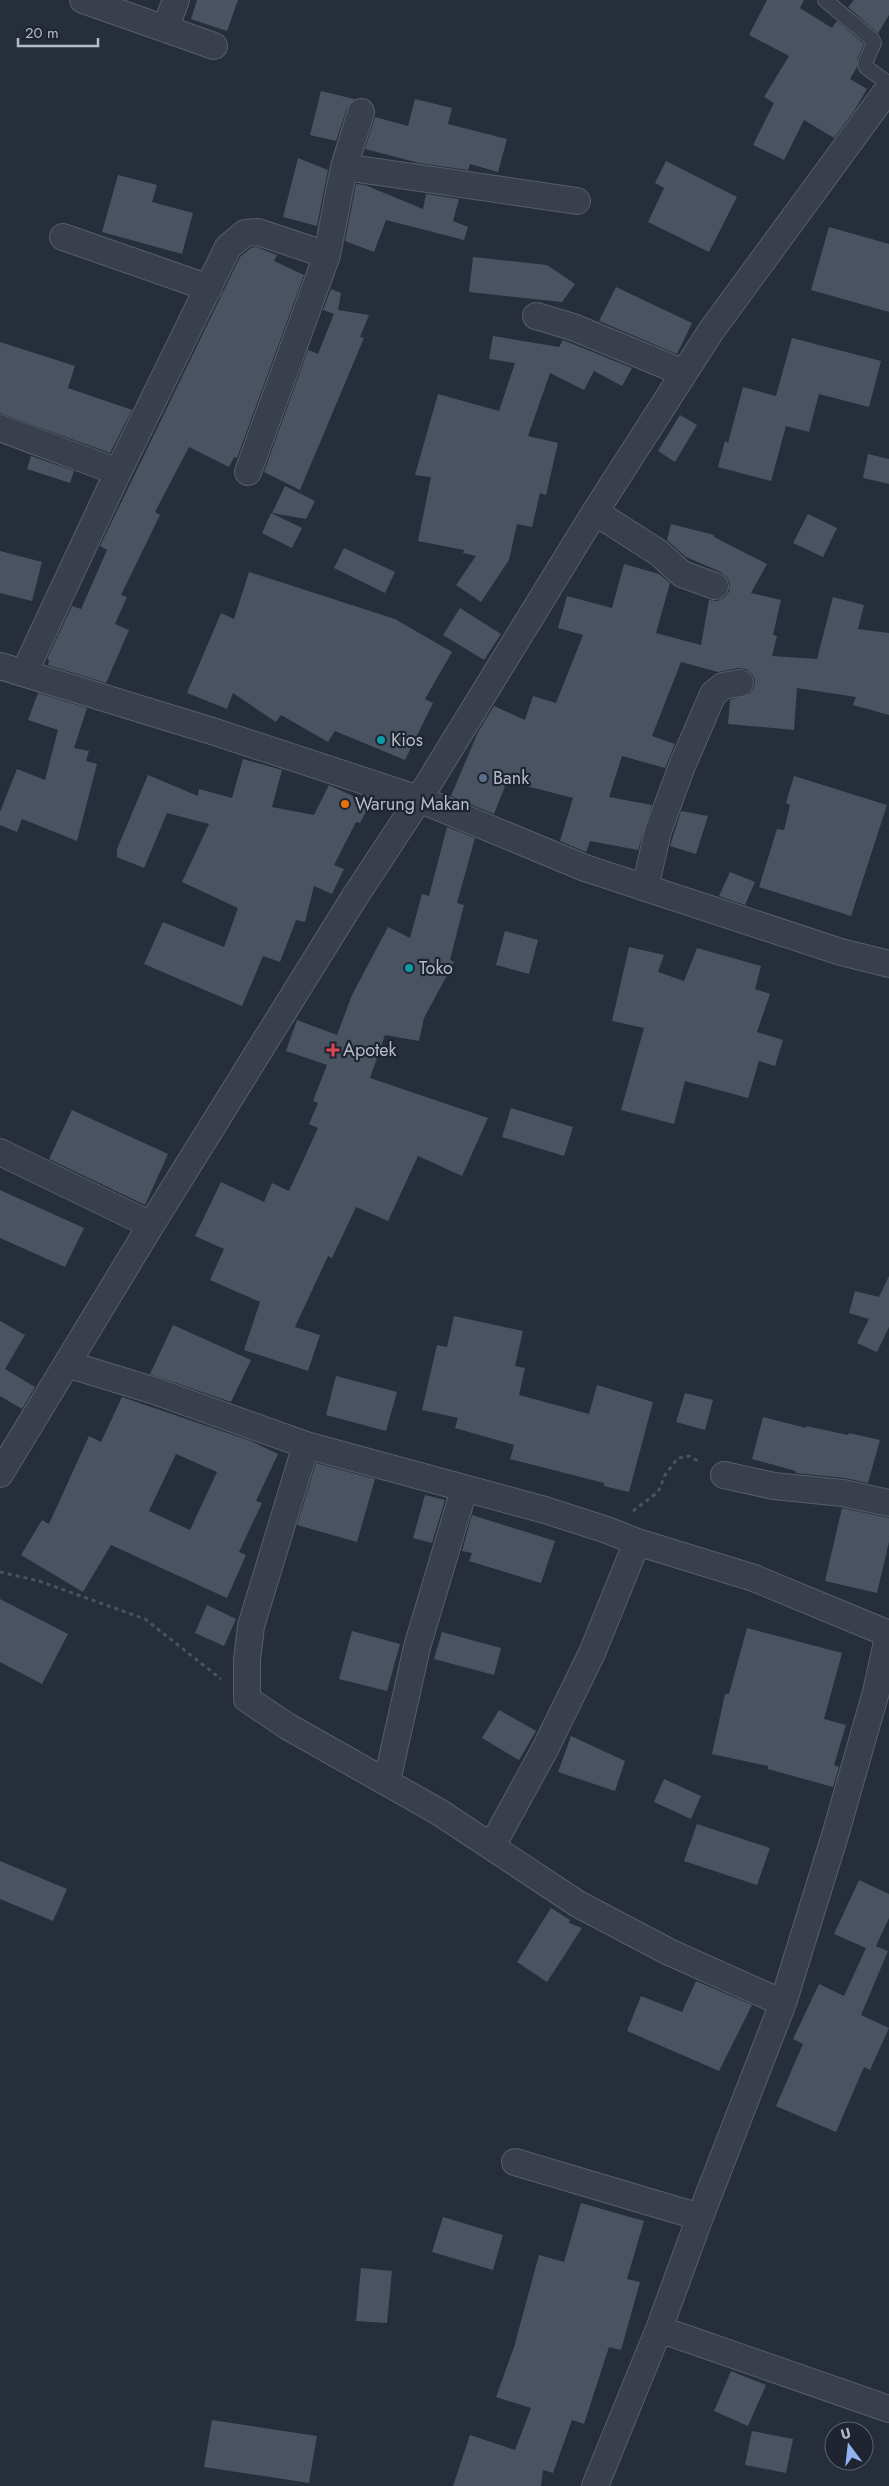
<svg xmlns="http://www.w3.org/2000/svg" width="889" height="2486" font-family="Jost,sans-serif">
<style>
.building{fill:#4a5362;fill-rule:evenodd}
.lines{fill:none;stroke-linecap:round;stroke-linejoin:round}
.service-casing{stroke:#575e6a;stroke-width:16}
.minor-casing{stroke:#575e6a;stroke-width:28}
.path{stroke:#45565a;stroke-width:3;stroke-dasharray:4 4;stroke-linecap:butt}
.service{stroke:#39404c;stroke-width:14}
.minor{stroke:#39404c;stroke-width:26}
.culture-dot{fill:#0f9aa8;stroke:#1e2531;stroke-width:2}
.service-dot{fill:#5c6f8a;stroke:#1e2531;stroke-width:2}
.food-dot{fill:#e8710a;stroke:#1e2531;stroke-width:2}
.health-dot{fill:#e0444e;stroke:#1e2531;stroke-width:2}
.labels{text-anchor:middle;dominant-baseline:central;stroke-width:4.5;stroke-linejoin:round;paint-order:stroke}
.poi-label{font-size:18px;fill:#b5bbc7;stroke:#1e2531;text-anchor:start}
</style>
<rect width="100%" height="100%" fill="#262e3b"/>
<path class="building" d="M 197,0 L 238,0 L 227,31 L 191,19 Z
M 767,0 L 804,0 L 800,8 L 832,28 L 837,21 L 864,44 L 857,59 L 857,67 L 850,79 L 867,89 L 854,111 L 834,138 L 804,120 L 784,160 L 753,145 L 774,103 L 764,97 L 789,56 L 749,35 Z
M 854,0 L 889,0 L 889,15 L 878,33 L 848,7 Z
M 321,91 L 354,99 L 347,108 L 336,141 L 310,135 Z
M 415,99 L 452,108 L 448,124 L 507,139 L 498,172 L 470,164 L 468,170 L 419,163 L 365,149 L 375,117 L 408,126 Z
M 298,158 L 328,170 L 317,226 L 283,217 Z
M 666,161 L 737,197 L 709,252 L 648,222 L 664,188 L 655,183 Z
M 118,175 L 157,185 L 152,202 L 193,213 L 182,254 L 102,232 Z
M 356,184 L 365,185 L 423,209 L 426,194 L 459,199 L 453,221 L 468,227 L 464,240 L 386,220 L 374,252 L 345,241 Z
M 829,227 L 889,244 L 889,312 L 811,290 Z
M 256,247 L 277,255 L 274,261 L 304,275 L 237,458 L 234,457 L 229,467 L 189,447 L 155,512 L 160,515 L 121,595 L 127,597 L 115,624 L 129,630 L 106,683 L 48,665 L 49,660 L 47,659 L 72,606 L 81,609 L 107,550 L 100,546 L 240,257 L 251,248 Z
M 473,257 L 547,265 L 575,284 L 562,302 L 469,292 Z
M 616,287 L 692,323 L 677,354 L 599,321 Z
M 331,289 L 341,293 L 338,310 L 369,315 L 360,337 L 364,338 L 300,490 L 264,472 L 308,350 L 318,354 L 334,314 L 323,310 Z
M 493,336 L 559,347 L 563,340 L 632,368 L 622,386 L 594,371 L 584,390 L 550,373 L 528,436 L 558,443 L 546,495 L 540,493 L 532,527 L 517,524 L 509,560 L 481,602 L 456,585 L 476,556 L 463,553 L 464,550 L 418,541 L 431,477 L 415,475 L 438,394 L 499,411 L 515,363 L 489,359 Z
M 792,338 L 881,361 L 869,407 L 819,394 L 809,432 L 786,426 L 771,481 L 718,467 L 725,441 L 728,443 L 743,387 L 776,396 Z
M 0,342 L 75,366 L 68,388 L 132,410 L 110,453 L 0,413 Z
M 680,415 L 697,425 L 675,462 L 658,451 Z
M 868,454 L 889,459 L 889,484 L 863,478 Z
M 31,456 L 74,471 L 70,483 L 27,469 Z
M 285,486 L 315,501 L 306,519 L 272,513 Z
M 271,513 L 302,528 L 292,548 L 262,533 Z
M 808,514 L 837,528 L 823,557 L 793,543 Z
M 671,524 L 714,535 L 714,537 L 767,564 L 751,593 L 781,600 L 773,635 L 777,636 L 772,656 L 817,659 L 833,597 L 864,605 L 858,629 L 889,633 L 889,715 L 853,705 L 856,697 L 797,688 L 794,730 L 728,724 L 730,700 L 750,694 L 754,688 L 755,680 L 752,674 L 746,669 L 738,668 L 718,672 L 681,662 L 652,736 L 675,744 L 665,768 L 622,756 L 609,797 L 652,805 L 638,850 L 590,841 L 586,852 L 560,841 L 573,798 L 507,781 L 494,814 L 451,796 L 478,732 L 494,706 L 525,720 L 533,696 L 556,703 L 583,635 L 558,628 L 567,596 L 612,608 L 624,564 L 659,574 L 670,583 L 656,633 L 701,645 L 709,600 L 717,601 L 724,598 L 729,592 L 730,583 L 727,577 L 721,572 L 686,557 L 667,540 Z
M 344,548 L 395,572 L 385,593 L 334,568 Z
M 0,551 L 42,562 L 32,601 L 0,593 Z
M 249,572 L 395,619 L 452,652 L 425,699 L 433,703 L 405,760 L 335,731 L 328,742 L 281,715 L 276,722 L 233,693 L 227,709 L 187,693 L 221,613 L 234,619 Z
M 460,608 L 501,634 L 484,660 L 443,635 Z
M 38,693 L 87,708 L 74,748 L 89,751 L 86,761 L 97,764 L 77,841 L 22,819 L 17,832 L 0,825 L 0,812 L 17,769 L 45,780 L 58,730 L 28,720 Z
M 243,759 L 282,770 L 272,807 L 314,815 L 329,785 L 370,804 L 360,823 L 356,822 L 334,865 L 344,869 L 332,894 L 314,886 L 305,922 L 296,920 L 280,962 L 263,956 L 242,1006 L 144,964 L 163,922 L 224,947 L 238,908 L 182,882 L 209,824 L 167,813 L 144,868 L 117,857 L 117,849 L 148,775 L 198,796 L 199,789 L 232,798 Z
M 794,776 L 887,805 L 851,916 L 759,887 L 777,829 L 784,830 L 790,805 L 786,803 Z
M 681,811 L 708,816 L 696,854 L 670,846 Z
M 447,827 L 475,838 L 457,903 L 464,905 L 450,960 L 454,962 L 424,1018 L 419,1041 L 385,1035 L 370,1078 L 488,1118 L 462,1176 L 418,1156 L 388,1221 L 356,1207 L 332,1258 L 328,1256 L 295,1327 L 320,1335 L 308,1371 L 244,1350 L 260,1302 L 210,1280 L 224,1249 L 195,1236 L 221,1182 L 264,1202 L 272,1183 L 289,1191 L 318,1128 L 309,1124 L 318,1103 L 313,1101 L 327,1065 L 286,1051 L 297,1020 L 337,1035 L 352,995 L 388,927 L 410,938 L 422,894 L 429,896 Z
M 730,872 L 755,882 L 745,905 L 719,896 Z
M 505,931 L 538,940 L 529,974 L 496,965 Z
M 629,947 L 664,955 L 658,972 L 684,981 L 697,948 L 761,966 L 755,989 L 770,994 L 757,1032 L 783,1040 L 775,1066 L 759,1061 L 748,1098 L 685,1081 L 674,1124 L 621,1110 L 644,1028 L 612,1021 Z
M 511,1108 L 573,1127 L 564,1156 L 502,1137 Z
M 72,1110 L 168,1154 L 145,1205 L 49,1159 Z
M 0,1190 L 84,1228 L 65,1267 L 0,1238 Z
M 889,1276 L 889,1327 L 877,1352 L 857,1343 L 869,1319 L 849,1313 L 855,1291 L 879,1297 Z
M 454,1316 L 523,1331 L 515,1366 L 525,1368 L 519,1395 L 589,1414 L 597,1385 L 653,1402 L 629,1492 L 604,1486 L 604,1483 L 510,1459 L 514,1445 L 455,1428 L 458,1418 L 422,1410 L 437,1345 L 447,1347 Z
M 0,1321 L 25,1335 L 5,1369 L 35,1387 L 22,1409 L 0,1396 Z
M 173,1325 L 251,1360 L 231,1402 L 150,1374 Z
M 336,1376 L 397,1392 L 386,1431 L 326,1415 Z
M 685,1393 L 713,1400 L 705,1430 L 676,1422 Z
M 122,1397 L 251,1441 L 278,1454 L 256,1501 L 262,1503 L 239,1552 L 246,1555 L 227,1598 L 111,1545 L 83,1592 L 21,1555 L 42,1520 L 49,1524 L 89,1436 L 101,1442 ZM 176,1454 L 217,1472 L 190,1530 L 149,1511 Z
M 763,1417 L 806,1428 L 806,1426 L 848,1435 L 849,1433 L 880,1440 L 868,1483 L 845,1478 L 796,1473 L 796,1471 L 752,1459 Z
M 316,1463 L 375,1479 L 357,1542 L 297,1525 Z
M 425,1495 L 445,1500 L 432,1543 L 413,1538 Z
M 842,1508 L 889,1518 L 889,1542 L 877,1593 L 825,1581 Z
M 472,1515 L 555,1541 L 541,1583 L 469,1561 L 472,1553 L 462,1551 Z
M 0,1599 L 68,1634 L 42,1684 L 0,1662 Z
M 207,1605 L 236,1619 L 224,1646 L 195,1633 Z
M 747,1628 L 842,1653 L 824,1719 L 846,1725 L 834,1765 L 839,1767 L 833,1787 L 768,1769 L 768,1766 L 712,1754 L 725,1694 L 729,1694 Z
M 352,1631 L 400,1644 L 387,1691 L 339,1679 Z
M 442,1632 L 501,1648 L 494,1675 L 434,1659 Z
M 499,1710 L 536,1731 L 519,1760 L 482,1738 Z
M 571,1736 L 625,1761 L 615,1791 L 558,1772 Z
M 664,1779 L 701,1796 L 691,1819 L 654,1802 Z
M 697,1824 L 770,1848 L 757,1885 L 684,1861 Z
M 0,1861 L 67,1889 L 53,1921 L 0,1899 Z
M 859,1880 L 889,1894 L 889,1918 L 876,1946 L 888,1951 L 861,2015 L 889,2028 L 870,2070 L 864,2067 L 836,2132 L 776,2106 L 803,2044 L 793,2039 L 819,1984 L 844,1996 L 866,1948 L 834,1934 Z
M 551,1908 L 570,1920 L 569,1923 L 582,1928 L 547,1982 L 517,1962 Z
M 696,1981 L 752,2005 L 719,2071 L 627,2031 L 641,1996 L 682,2012 Z
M 581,2203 L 644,2221 L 627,2279 L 640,2282 L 621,2350 L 609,2347 L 584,2424 L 572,2420 L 553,2473 L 543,2470 L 541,2486 L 453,2486 L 470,2435 L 515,2450 L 531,2408 L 496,2397 L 514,2347 L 539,2255 L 564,2262 Z
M 443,2217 L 503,2235 L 493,2270 L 432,2252 Z
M 361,2268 L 392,2271 L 387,2323 L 356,2321 Z
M 731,2371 L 766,2385 L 748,2426 L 714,2411 Z
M 212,2420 L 317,2436 L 309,2483 L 204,2467 Z
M 752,2431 L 793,2439 L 786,2473 L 745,2465 Z"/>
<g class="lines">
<g class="service-casing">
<path id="service" d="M 825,0 L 872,39 L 874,43 L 865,63 L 866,67 L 889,84"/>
</g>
<g class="minor-casing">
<path id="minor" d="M 83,0 L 214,46
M 165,29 L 176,0
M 344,167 L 577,201
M 63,237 L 209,288
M 536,316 L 573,327 L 684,373
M 0,428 L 118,472
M 248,472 L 327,255 L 344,167 L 361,112
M 595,512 L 659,553 L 682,574 L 715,586
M 0,666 L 212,731 L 419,799 L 585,868 L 841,952 L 889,964
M 24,673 L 118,472 L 228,247 L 245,233 L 258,232 L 327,255
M 645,888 L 658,831 L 682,766 L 713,694 L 723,686 L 740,683
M 0,1152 L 151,1225
M 67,1364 L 152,1390 L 306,1445 L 545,1510 L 607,1530 L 637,1542
M 306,1445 L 251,1626 L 247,1660 L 247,1699 L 287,1726 L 439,1812 L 578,1904 L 669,1952 L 783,2003
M 0,1474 L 151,1225 L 354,898 L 419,799 L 595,512 L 711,331 L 889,88
M 724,1475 L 774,1486 L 843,1493 L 889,1503
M 387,1781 L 417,1647 L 464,1490
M 492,1846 L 545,1749 L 592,1653 L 637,1542 L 754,1578 L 889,1634
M 515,2162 L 700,2217
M 659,2329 L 889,2409
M 595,2486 L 659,2329 L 700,2217 L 783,2003 L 836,1832 L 876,1692 L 889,1633"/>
</g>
<path class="path" d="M 633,1511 L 658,1492 L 665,1475 L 678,1458 L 689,1456 L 701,1463
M 0,1572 L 39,1581 L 145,1619 L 221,1679"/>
<use href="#service" class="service"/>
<use href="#minor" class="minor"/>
</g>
<g class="culture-dot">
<circle cx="381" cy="740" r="5"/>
<circle cx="409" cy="968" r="5"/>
</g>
<circle class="service-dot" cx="483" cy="778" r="5"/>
<circle class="food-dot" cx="345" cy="804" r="5"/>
<path class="health-dot" d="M330.5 1042.5h5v5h5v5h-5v5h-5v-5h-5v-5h5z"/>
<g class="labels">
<g class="poi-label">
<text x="391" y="740">Kios</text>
<text x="493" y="778">Bank</text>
<text x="355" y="804">Warung Makan</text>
<text x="419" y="968">Toko</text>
<text x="343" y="1050">Apotek</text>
</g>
</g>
<g transform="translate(849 2446) rotate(345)"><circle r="24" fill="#1e2531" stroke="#5a616d"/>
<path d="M0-4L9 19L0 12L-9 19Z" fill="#91b3f0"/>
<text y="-8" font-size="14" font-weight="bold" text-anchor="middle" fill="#b5bbc7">U</text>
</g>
<path d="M18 38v8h80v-8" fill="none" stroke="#b5bbc7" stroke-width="2.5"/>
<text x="25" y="38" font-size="15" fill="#b5bbc7" stroke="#1e2531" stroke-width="4" paint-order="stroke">20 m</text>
</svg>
